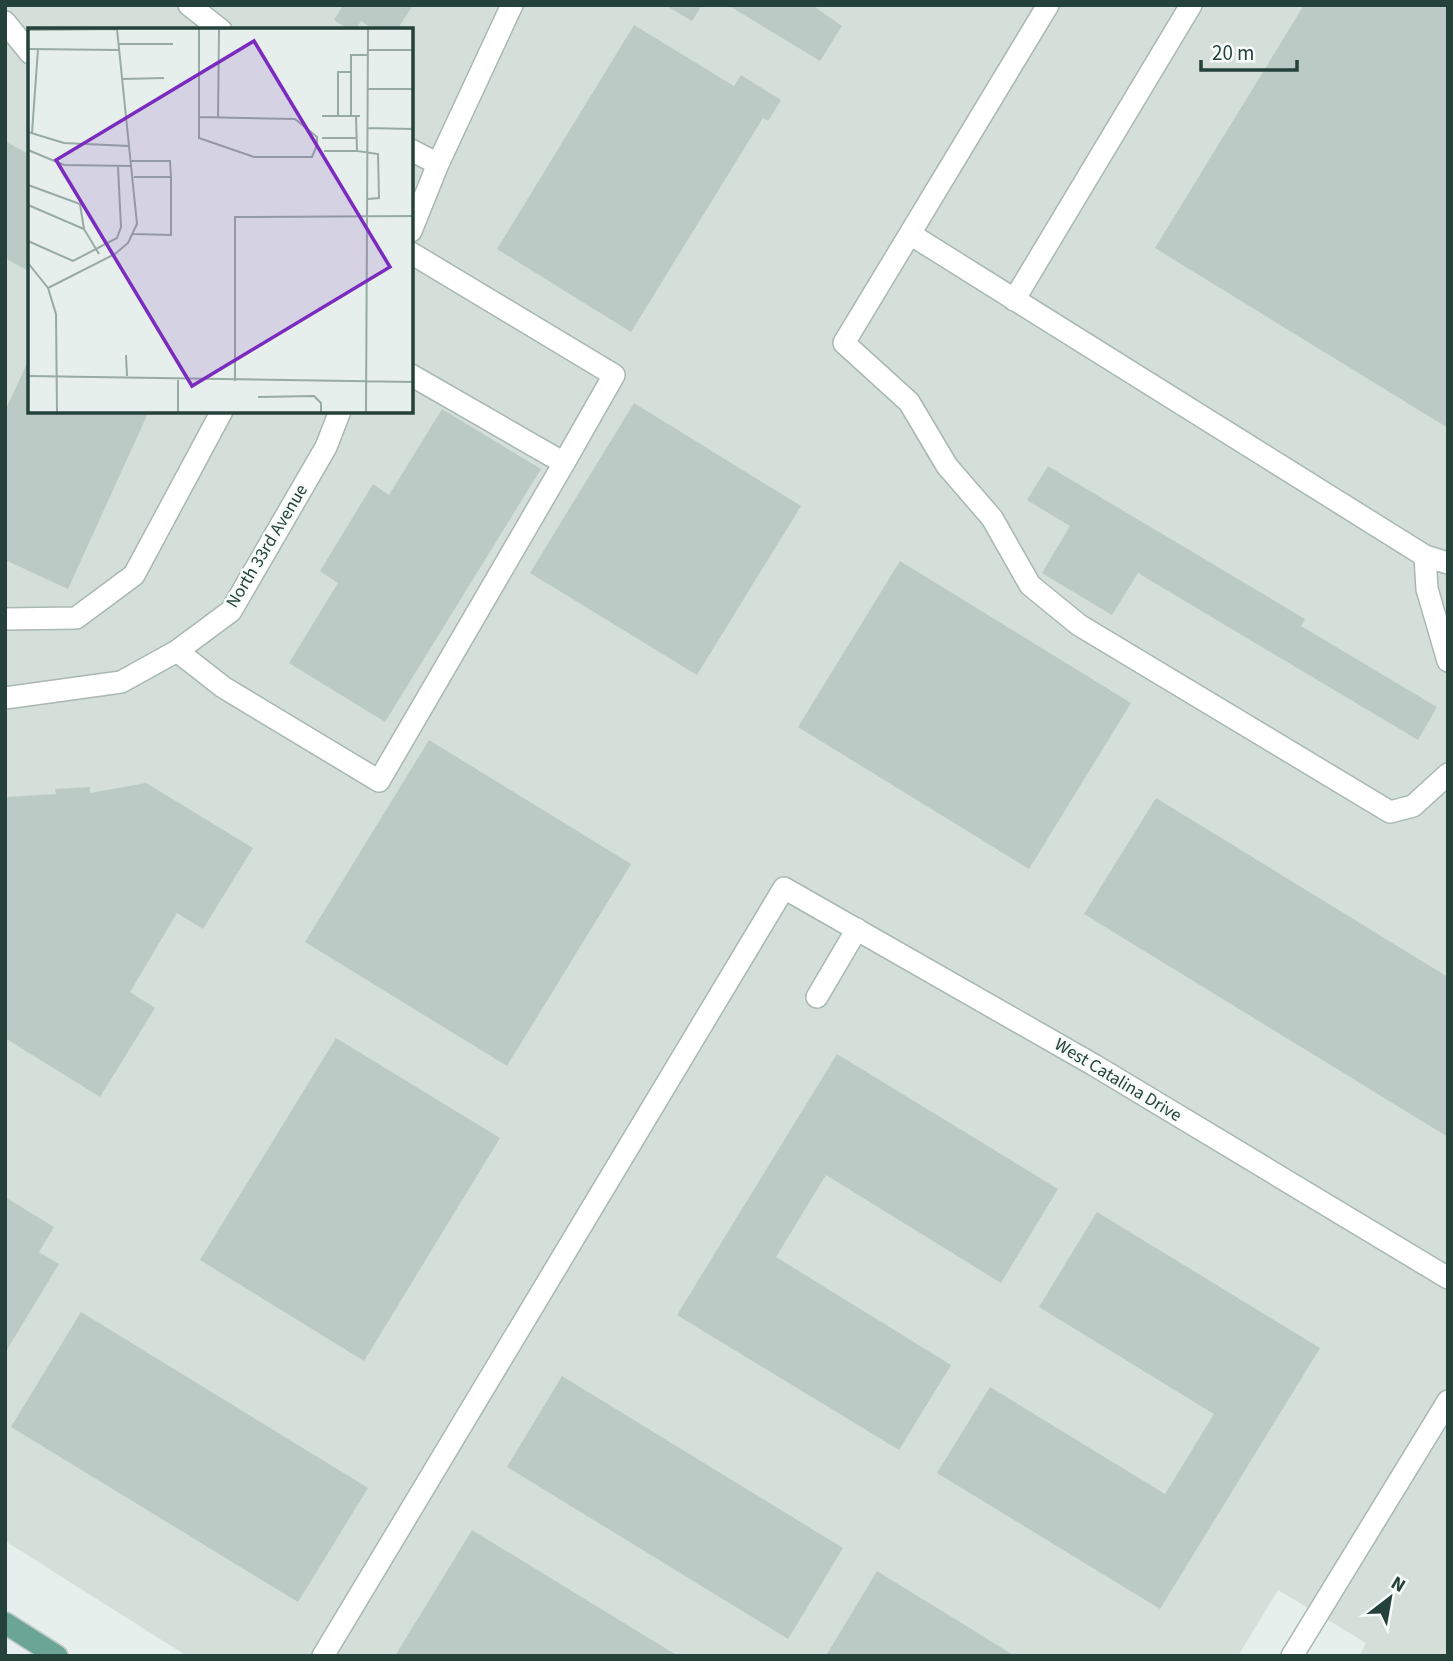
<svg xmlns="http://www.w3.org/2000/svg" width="1453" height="1661" font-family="'Source Sans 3',sans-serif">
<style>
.built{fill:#d4dfda;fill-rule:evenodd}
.building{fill:#bbcac4}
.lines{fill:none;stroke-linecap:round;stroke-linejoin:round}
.minor-casing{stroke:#a8b8b2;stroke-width:24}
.major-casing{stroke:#c2cac8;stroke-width:24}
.minor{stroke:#fff;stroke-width:21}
.major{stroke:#6aa596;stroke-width:21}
.labels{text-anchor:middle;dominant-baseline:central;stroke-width:5;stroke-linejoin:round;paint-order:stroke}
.street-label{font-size:18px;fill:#24423a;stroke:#f7fbf9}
.inset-road{fill:none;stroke:#98aaa4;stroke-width:2}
.view{fill:#7b2cbf;fill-opacity:0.15;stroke:#7b2cbf;stroke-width:3.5}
.inset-edge{fill:none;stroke:#24423a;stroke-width:3.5}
</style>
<rect width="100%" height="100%" fill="#e6efeb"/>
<path class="built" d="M 5,5 L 1448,5 L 1448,1656 L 1359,1656 L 1366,1643 L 1278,1590 L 1238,1656 L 187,1656 L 5,1541 ZM 30,30 L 411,30 L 411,411 L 30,411 Z"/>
<path class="building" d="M 343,5 L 413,5 L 397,30 L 374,30 L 361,21 L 355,30 L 349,30 L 334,20 Z
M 665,5 L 702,5 L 692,21 Z
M 728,5 L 812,5 L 842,26 L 820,61 Z
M 1304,5 L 1448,5 L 1448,428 L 1155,248 Z
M 634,25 L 734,86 L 741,75 L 781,100 L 768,121 L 763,118 L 631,332 L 497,249 Z
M 5,141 L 30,155 L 30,272 L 5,258 Z
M 30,357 L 30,411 L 149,411 L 68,589 L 5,560 L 5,411 Z
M 634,403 L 801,506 L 697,675 L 530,573 Z
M 442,409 L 541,469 L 385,722 L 289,663 L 338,583 L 320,571 L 373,484 L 389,495 Z
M 1048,466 L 1305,619 L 1301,626 L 1437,707 L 1418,740 L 1138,573 L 1112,615 L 1042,573 L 1070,526 L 1027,500 Z
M 900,561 L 1131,703 L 1029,869 L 798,727 Z
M 429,740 L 631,864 L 507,1066 L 305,942 Z
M 146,783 L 253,848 L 203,929 L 177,913 L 130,992 L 155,1008 L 100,1097 L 5,1038 L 5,797 L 56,794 L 55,789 L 90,787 L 90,793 Z
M 1156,798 L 1448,977 L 1448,1137 L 1084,914 Z
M 336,1038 L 500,1138 L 364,1361 L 200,1260 Z
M 837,1054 L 1058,1189 L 1001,1283 L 826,1175 L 776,1257 L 951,1365 L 899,1450 L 677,1315 Z
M 5,1197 L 54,1227 L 39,1252 L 59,1264 L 5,1353 Z
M 1097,1212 L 1320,1348 L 1160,1609 L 937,1473 L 990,1387 L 1165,1494 L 1214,1414 L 1039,1307 Z
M 81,1312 L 368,1488 L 298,1602 L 11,1427 Z
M 562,1376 L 843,1548 L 788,1639 L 507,1467 Z
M 472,1530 L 678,1656 L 395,1656 Z
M 877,1571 L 1015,1656 L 830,1656 L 827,1654 Z"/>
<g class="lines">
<g class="minor-casing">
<path id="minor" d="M 189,5 L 221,30
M 1048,5 L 844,343 L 909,402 L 947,466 L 992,518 L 1030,585 L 1079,625 L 1390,812 L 1413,806 L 1448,774
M 5,22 L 30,53
M 411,150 L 438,164
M 411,231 L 438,164 L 512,5
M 910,234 L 1425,556 L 1427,589 L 1448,661
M 411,253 L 614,375 L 564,463
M 1014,300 L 1191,5
M 1425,556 L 1448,563
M 5,619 L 76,618 L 134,575 L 222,411
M 177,651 L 223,687 L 379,781 L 564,463 L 411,375
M 5,698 L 121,682 L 177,651 L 231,611 L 326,447 L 340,411
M 817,997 L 857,929
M 323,1656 L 784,888 L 1094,1065 L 1448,1278
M 1292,1656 L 1448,1401"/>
</g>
<g class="major-casing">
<path id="major" d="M 5,1623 L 57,1656"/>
</g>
<use href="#minor" class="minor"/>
<use href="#major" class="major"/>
</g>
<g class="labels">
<g class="street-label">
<text transform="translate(267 546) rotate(-59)">North 33rd Avenue</text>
<text transform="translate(1118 1080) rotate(31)">West Catalina Drive</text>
</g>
</g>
<g transform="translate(28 28)">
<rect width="385" height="385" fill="#e6efeb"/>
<path class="inset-road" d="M 0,2 L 89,1M 90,16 L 145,16M 0,21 L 91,22M 340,22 L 385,22M 94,51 L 136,50M 340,61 L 385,61M 294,88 L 323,88M 310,88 L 310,44 L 323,44M 328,88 L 329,123 L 350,126 L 351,170 L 340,171M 332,88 L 323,88 L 323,27 L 340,27M 171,89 L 267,91 L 289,109 L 289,117 L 284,129 L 226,129 L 171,110 L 171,1M 190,90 L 191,1M 340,100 L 385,101M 0,104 L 36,115 L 101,118M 4,105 L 10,21M 294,110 L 328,110M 0,122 L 36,137 L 104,138M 296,123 L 329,123M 103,133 L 142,133 L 143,149M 0,157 L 52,176 L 56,201M 0,177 L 56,201 L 71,226M 105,206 L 143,207 L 143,149 L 106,149M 0,213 L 45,233 L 89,210 L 93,199 L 90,139M 0,235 L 20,260 L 28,286 L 29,384M 20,260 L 87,226 L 100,215 L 109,196 L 89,1M 98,327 L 99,348M 0,348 L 385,354M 207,353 L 207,189 L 385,188M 230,369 L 286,368 L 293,375 L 293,384M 150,384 L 150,352M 338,384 L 340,1"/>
<path class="view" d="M 226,13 L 362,239 L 164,358 L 28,132 Z"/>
<rect width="385" height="385" class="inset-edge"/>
</g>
<rect width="1453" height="1661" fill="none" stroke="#24423a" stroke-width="14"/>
<g transform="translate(1390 1598) rotate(31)" stroke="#f7fbf9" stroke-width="5" paint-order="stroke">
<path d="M0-5L12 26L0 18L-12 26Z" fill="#24423a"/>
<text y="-10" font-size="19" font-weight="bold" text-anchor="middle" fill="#24423a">N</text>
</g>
<path d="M1201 60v10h96v-10" fill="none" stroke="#24423a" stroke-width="3.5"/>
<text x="1212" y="60" font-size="21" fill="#24423a" stroke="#f7fbf9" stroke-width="5" paint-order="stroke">20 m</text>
</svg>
